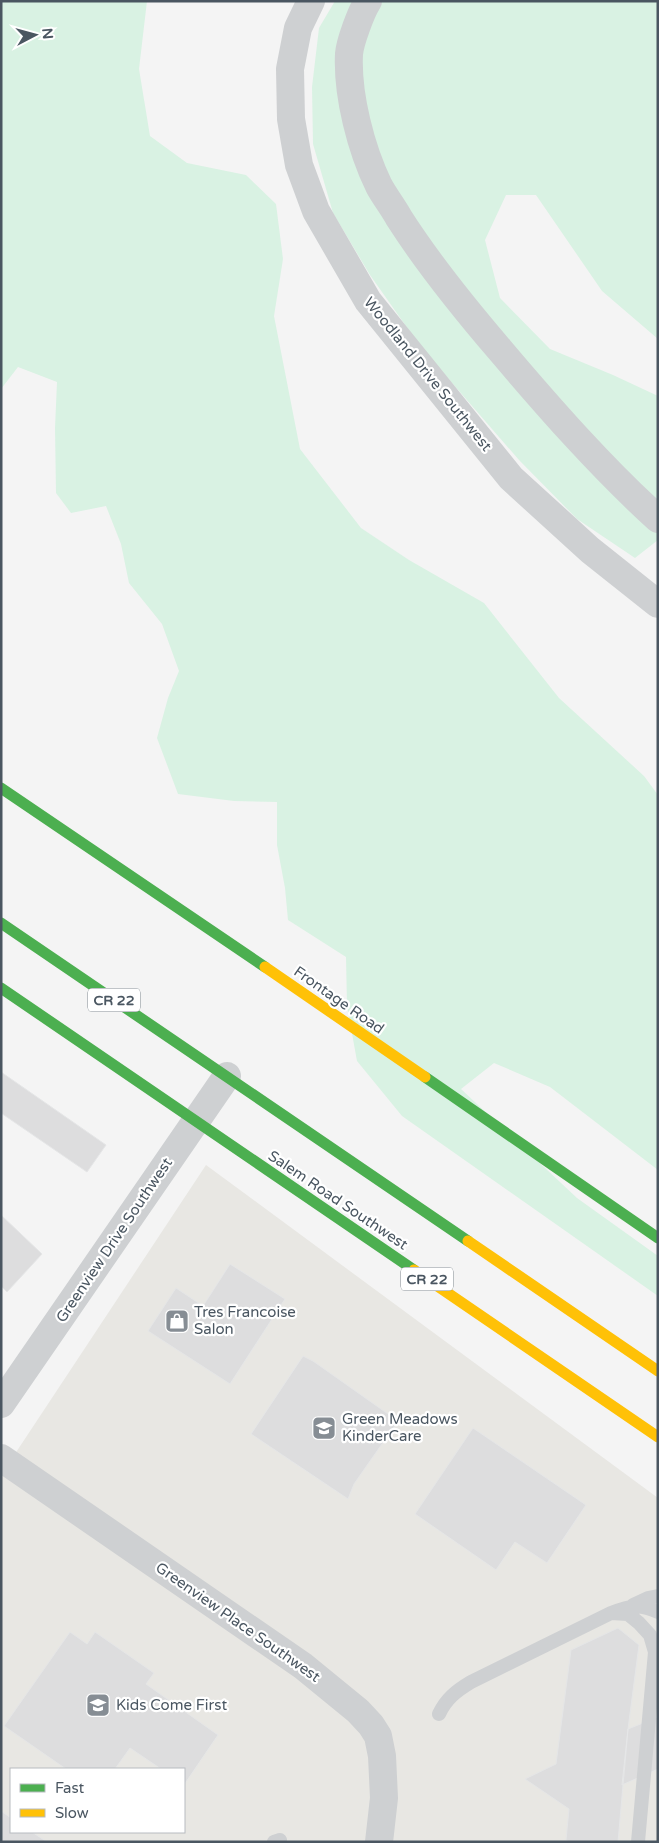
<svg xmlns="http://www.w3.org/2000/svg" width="659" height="1843" font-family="'Varela Round',sans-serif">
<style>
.commercial{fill:#e8e7e3;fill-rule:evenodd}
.green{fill:#d9f2e3}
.building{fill:#ddddde;stroke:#e5e6e7}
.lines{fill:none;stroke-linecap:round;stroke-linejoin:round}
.lane{stroke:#ced0d2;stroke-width:14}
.street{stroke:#ced0d2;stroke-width:28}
.fast{stroke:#4caf50;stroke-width:11}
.slow{stroke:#ffc107;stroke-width:11}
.labels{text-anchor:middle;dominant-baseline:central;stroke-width:4.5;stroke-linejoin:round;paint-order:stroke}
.shield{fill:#fff;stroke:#808990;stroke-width:1}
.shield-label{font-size:14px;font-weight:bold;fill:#4a5661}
.street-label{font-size:15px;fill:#4a5661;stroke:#fff}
.poi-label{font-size:15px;fill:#4a5661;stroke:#fff;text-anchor:start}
</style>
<rect width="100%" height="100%" fill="#f4f4f4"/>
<path class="commercial" d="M 206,1165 L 658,1498 L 658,1842 L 1,1842 L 1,1475 ZM 11,1769 L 184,1769 L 184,1832 L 11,1832 Z"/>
<path class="green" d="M 1,1 L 147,1 L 139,69 L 150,136 L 187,163 L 246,175 L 276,204 L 283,259 L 274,316 L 300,449 L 361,528 L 409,560 L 484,603 L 559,698 L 644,776 L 658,795 L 658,1170 L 550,1087 L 494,1063 L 461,1089 L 577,1198 L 658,1256 L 658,1296 L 402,1116 L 357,1061 L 347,1006 L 346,957 L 288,920 L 285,888 L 277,845 L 277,802 L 234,801 L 178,794 L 157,738 L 168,698 L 179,671 L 162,624 L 129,583 L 121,544 L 106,506 L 71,513 L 56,493 L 55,428 L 57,382 L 18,367 L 1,389 Z
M 335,1 L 658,1 L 658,339 L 602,291 L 536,195 L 506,195 L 485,240 L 500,298 L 550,349 L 613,375 L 658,396 L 658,540 L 635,558 L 577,519 L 519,460 L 420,346 L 370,275 L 333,213 L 313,144 L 312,87 L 319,28 Z"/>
<path class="building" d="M 1,1072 L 106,1145 L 87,1172 L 1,1113 Z
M 1,1215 L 42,1254 L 7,1292 L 1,1286 Z
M 230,1264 L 285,1299 L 230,1384 L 148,1331 L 176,1288 L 203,1306 Z
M 303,1356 L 313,1361 L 398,1421 L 354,1484 L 348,1499 L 251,1434 Z
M 473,1428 L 586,1505 L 547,1563 L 515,1542 L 496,1570 L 415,1514 Z
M 618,1628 L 639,1645 L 628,1729 L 618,1842 L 569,1842 L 566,1840 L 569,1809 L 525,1779 L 556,1764 L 571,1650 Z
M 70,1632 L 87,1644 L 95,1632 L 154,1673 L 146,1684 L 218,1735 L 184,1785 L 184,1769 L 161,1769 L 130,1748 L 115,1769 L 66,1769 L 4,1726 Z
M 658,1717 L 658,1769 L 622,1785 L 628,1729 Z
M 1,1811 L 11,1818 L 11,1832 L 32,1832 L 47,1842 L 1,1842 Z"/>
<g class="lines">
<path class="lane" d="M 633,1605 L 648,1598 L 658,1596
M 611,1613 L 628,1614 L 639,1623 L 650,1635 L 655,1652 L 638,1842
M 439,1714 C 446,1699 456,1691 471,1682 L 611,1613 C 630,1606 639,1603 658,1612
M 274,1842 L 280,1840"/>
<path class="street" d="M 311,1 L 298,28 L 290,69 L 291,119 L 299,165 L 316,211 L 368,301 L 511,478 L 590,550 L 658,604
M 368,1 C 361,12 350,42 349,54 C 347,95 361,149 379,186 C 385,197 393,207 399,218 C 429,265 464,308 500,350 C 550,409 601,467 658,519
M 1,1404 L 227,1076
M 1,1458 L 303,1666 L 358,1711 L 371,1725 L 378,1736 L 382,1756 L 384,1798 L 379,1842"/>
<path class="fast" d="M 1,788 L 265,967
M 1,923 L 468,1241
M 1,988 L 414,1270
M 425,1077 L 658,1238"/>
<path class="slow" d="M 265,967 L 425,1077
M 468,1241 L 658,1371
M 414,1270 L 658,1437"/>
</g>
<defs>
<g id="shop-square" transform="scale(1.25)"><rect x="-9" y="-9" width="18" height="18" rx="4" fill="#868d94" stroke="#fff"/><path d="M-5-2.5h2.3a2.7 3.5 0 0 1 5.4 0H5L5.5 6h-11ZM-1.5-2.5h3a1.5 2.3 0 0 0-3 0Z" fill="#fff"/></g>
<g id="school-square" transform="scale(1.25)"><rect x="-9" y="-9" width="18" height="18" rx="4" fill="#868d94" stroke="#fff"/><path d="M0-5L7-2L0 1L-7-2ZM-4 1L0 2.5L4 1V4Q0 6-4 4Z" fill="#fff"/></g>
</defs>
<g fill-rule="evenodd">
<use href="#shop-square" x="177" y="1321"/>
<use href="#school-square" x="324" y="1428"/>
<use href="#school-square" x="98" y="1705"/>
</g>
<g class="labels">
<g class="shield">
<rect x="88" y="988.5" width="52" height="23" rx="4"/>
<rect x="401" y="1267.5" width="52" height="23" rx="4"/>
</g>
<g class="shield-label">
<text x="114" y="1000">CR 22</text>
<text x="427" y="1279">CR 22</text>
</g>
<g class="street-label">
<text transform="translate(428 374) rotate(51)">Woodland Drive Southwest</text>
<text transform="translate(339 1000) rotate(35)">Frontage Road</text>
<text transform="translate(338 1200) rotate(34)">Salem Road Southwest</text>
<text transform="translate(114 1240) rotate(-56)">Greenview Drive Southwest</text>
<text transform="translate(238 1622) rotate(35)">Greenview Place Southwest</text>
</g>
<g class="poi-label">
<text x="194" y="1312">Tres Francoise<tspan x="194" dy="17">Salon</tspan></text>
<text x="342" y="1419">Green Meadows<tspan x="342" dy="17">KinderCare</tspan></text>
<text x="116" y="1705">Kids Come First</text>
</g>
</g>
<rect width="659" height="1843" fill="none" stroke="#4a5661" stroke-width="5"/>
<rect x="10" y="1768" width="175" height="65" fill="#ffffff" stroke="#b7bbc0"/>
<rect x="20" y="1784" width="25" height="8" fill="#4caf50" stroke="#b7bbc0"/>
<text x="55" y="1793" font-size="15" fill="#4a5661">Fast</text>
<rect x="20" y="1809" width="25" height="8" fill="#ffc107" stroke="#b7bbc0"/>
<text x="55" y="1818" font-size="15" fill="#4a5661">Slow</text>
<g transform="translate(35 35) rotate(84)" stroke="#ffffff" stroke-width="4" paint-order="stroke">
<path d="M0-4L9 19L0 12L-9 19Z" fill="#4a5661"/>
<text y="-8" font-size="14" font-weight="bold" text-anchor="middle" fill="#4a5661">N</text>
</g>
</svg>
